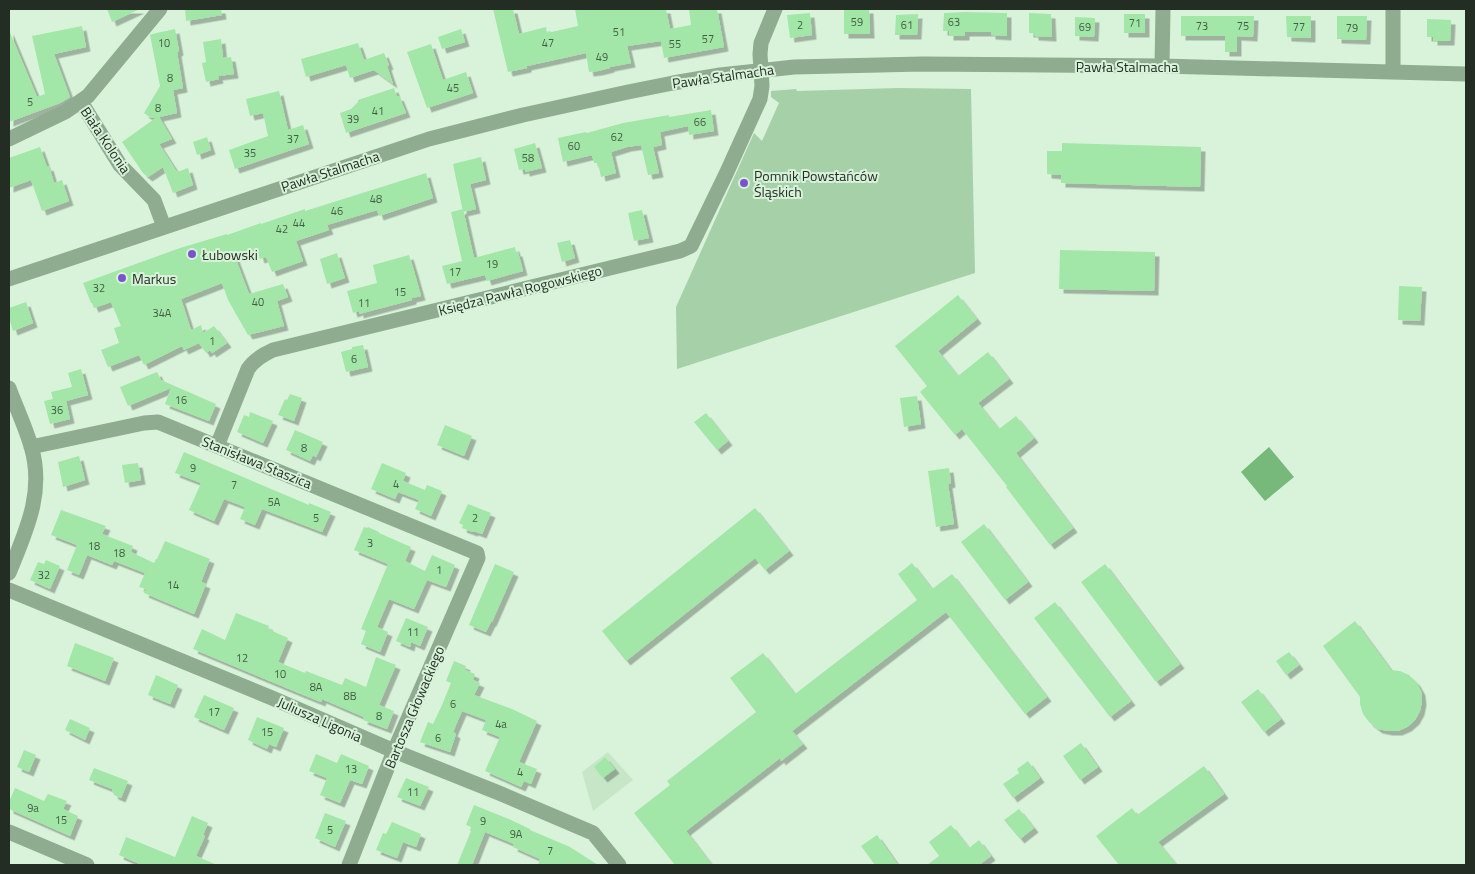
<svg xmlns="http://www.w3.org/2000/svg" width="1475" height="874" font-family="'Titillium Web',sans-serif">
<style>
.built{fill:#c7e6c8}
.green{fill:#a6d1a8}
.water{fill:#76b97b}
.building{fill:#a2e7a7;filter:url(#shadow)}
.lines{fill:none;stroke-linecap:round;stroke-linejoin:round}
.minor{stroke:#8fab90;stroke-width:15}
.poi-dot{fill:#7d53cc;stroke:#d9f3da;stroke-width:2}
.labels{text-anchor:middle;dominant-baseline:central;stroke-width:4;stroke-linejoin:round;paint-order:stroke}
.number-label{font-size:11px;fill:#435c45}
.street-label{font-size:14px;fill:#232d24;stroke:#d9f3da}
.poi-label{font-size:14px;fill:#232d24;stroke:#d9f3da;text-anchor:start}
</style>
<defs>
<filter id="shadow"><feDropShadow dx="4.5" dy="4.5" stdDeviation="0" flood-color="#0004"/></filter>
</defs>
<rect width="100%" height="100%" fill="#d9f3da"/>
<path class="built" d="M 608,752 L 633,780 L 593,811 L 582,772 Z"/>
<path class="green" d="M 898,88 L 971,89 L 975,273 L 677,369 L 676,307 L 754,133 L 762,141 L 779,103 L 771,97 L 771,91 L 796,89 L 797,91 Z"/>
<path class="water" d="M 1269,447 L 1294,477 L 1265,501 L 1241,472 Z"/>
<path class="building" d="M 107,9 L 140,9 L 112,22 Z
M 185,9 L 221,9 L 222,15 L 186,21 Z
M 493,9 L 513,9 L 519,34 L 546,27 L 547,33 L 578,26 L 575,9 L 666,9 L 670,29 L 691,25 L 689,9 L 717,9 L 724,47 L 664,58 L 661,41 L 627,46 L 631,63 L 610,67 L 610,68 L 598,71 L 589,72 L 586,53 L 527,66 L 527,68 L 508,72 Z
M 844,9 L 869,9 L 870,34 L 844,34 Z
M 965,12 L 1007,13 L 1007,36 L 991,35 L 991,32 L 965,32 L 965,36 L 949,36 L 949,31 L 943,31 L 944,13 Z
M 810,13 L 812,35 L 790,38 L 787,15 Z
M 1029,13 L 1051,14 L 1052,37 L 1034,36 L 1034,33 L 1029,33 Z
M 918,14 L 917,35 L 895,35 L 896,15 Z
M 1124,14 L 1145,14 L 1145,33 L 1124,33 Z
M 1181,16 L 1254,16 L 1253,37 L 1237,36 L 1237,52 L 1225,52 L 1225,36 L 1181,36 Z
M 1286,16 L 1311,16 L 1311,38 L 1287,37 Z
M 1337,16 L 1367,16 L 1366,40 L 1337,39 Z
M 1075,17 L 1095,18 L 1094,37 L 1075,36 Z
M 1427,19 L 1451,20 L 1450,41 L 1433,41 L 1433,37 L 1427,37 Z
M 82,26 L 86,47 L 54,54 L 70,97 L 60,103 L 9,122 L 9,30 L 37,97 L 45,94 L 32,36 Z
M 175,29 L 179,51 L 177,52 L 183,88 L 173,90 L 177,113 L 159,117 L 172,139 L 159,144 L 177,172 L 188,168 L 193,185 L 173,193 L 163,167 L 148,177 L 143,173 L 122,142 L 157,117 L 151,118 L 144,113 L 160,86 L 150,35 L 152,34 Z
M 461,29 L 465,42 L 442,49 L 438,37 Z
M 221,39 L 223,58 L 231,57 L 234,74 L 218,76 L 219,79 L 206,82 L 202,63 L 206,62 L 203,42 Z
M 358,43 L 364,60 L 384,53 L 389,65 L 387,66 L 393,84 L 374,70 L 350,78 L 346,65 L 306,77 L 301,59 Z
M 431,44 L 443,80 L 466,72 L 473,93 L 427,108 L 407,52 Z
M 394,88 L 397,97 L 399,96 L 406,113 L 346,133 L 340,113 L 351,109 L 358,102 L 358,100 Z
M 279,91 L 288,130 L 303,125 L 309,144 L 235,169 L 229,150 L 268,136 L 263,113 L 250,116 L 246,99 Z
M 711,110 L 714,131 L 689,135 L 688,126 L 660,132 L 662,145 L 653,147 L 659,173 L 648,175 L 641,145 L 627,147 L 611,152 L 616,173 L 601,177 L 598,163 L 594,163 L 592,155 L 563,162 L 558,138 L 586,132 L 587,133 L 623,123 L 669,115 L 669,117 Z
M 207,137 L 211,150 L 197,155 L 193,142 Z
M 535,143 L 542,168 L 525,172 L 525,169 L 519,170 L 514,149 Z
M 1062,143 L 1201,147 L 1200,187 L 1061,183 L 1061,175 L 1047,174 L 1047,151 L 1062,151 Z
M 40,147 L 47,167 L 49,166 L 54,183 L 62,180 L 69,201 L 42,211 L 31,180 L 9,188 L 9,158 Z
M 481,157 L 486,180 L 470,184 L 476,209 L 463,212 L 453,164 Z
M 426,173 L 433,198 L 379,216 L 377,210 L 327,225 L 329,230 L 296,241 L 303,261 L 272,272 L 266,257 L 260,259 L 257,249 L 235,257 L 249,294 L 283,284 L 288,297 L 277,301 L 284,326 L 248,335 L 228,300 L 222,283 L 181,299 L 191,330 L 201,325 L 203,333 L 214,326 L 227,343 L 212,353 L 210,350 L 206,353 L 199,343 L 184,350 L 182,346 L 144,365 L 139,355 L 108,367 L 101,350 L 119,343 L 114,328 L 121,326 L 111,302 L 94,308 L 92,303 L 91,303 L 83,283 L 180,248 L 227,234 L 227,235 L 261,223 L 261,224 L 305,209 L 305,211 Z
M 463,209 L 474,258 L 515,247 L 516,252 L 518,252 L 523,271 L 487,281 L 485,275 L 447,284 L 442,266 L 462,261 L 451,212 Z
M 642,210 L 649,238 L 634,241 L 628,213 Z
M 570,240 L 575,258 L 562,262 L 557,243 Z
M 1060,250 L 1155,252 L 1154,291 L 1059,289 Z
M 337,253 L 345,278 L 327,284 L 320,259 Z
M 409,255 L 414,271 L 421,296 L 412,298 L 412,300 L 359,314 L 359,311 L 353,313 L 347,291 L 377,283 L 373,265 Z
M 1399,286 L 1422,287 L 1420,321 L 1398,320 Z
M 958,295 L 977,319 L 938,351 L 958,376 L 988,352 L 1009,379 L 978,403 L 999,429 L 1016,416 L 1034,438 L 1016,453 L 1073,528 L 1050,545 L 1006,487 L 1007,486 L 962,429 L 955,435 L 920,392 L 927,386 L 895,346 Z
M 26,302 L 33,323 L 13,331 L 9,318 L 9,308 Z
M 363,345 L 368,367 L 346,372 L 341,352 L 352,349 L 352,347 Z
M 81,369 L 88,395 L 66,401 L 70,419 L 50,424 L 44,401 L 53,399 L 51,392 L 72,387 L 68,373 Z
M 157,372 L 161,380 L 216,404 L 209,421 L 165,404 L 171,388 L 128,406 L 120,387 Z
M 290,394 L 302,398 L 294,421 L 278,415 L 285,399 L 287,400 Z
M 917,396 L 921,424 L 904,427 L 900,398 Z
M 250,412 L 273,421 L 263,443 L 237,432 L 244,415 L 249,417 Z
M 706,413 L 728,441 L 717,450 L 694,422 Z
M 445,425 L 472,436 L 464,456 L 437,445 Z
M 295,430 L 323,442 L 316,457 L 313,455 L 310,461 L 286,450 Z
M 184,452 L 309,505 L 309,503 L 331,512 L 322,532 L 262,509 L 255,525 L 240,519 L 245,507 L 224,499 L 214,521 L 189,510 L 201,483 L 175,473 Z
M 79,456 L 85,480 L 63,487 L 58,462 Z
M 138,463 L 141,480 L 125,483 L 122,465 Z
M 382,463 L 406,473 L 403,481 L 425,490 L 427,485 L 442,491 L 431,516 L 415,509 L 419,500 L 398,492 L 395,499 L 371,489 Z
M 949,468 L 951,483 L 948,484 L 954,524 L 936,527 L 928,471 Z
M 468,504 L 491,513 L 482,534 L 474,531 L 473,532 L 462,528 L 463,525 L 459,523 Z
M 755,508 L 789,551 L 765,570 L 755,558 L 626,661 L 602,631 Z
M 61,510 L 106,526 L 102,534 L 133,546 L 131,552 L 154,563 L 156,559 L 157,559 L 165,541 L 210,559 L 201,582 L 206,584 L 194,614 L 144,593 L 146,589 L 139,587 L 145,573 L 114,561 L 112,565 L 87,555 L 79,575 L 67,570 L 77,545 L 51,535 Z
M 984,524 L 1028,582 L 1005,600 L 961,542 Z
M 364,527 L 367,528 L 368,527 L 379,532 L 379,533 L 411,547 L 405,561 L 425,571 L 432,555 L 455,565 L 446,587 L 427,580 L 414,609 L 389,599 L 377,627 L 388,632 L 380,652 L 361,644 L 366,631 L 361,629 L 388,564 L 354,550 Z
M 46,560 L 60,566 L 50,589 L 30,580 L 38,562 L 44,564 Z
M 912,563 L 932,589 L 952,574 L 1047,697 L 1025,714 L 946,612 L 792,731 L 803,744 L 781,761 L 780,758 L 686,831 L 712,865 L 675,865 L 634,813 L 670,785 L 667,781 L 756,712 L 730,678 L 763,653 L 795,694 L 917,600 L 898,574 Z
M 495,564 L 514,572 L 492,622 L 491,622 L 486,632 L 469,625 Z
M 1105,564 L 1180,664 L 1156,682 L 1081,582 Z
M 1055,602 L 1131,701 L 1110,717 L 1034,618 Z
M 236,613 L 269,626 L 268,629 L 288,638 L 278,662 L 305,673 L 306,671 L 342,685 L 345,678 L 366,687 L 376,657 L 396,665 L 379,705 L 394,711 L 387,729 L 363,720 L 364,717 L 322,699 L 321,702 L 301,694 L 193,649 L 202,629 L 225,640 Z
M 406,618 L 428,627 L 420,646 L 411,642 L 410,647 L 396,641 Z
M 1355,621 L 1391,670 L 1400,671 L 1409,675 L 1416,682 L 1421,691 L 1422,701 L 1420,711 L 1415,720 L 1407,727 L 1398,731 L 1388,731 L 1378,729 L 1369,722 L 1363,714 L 1360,704 L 1360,697 L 1323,646 Z
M 75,643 L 114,658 L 105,681 L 67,666 Z
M 1289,652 L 1299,665 L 1286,675 L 1276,661 Z
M 454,661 L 466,666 L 465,670 L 475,674 L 473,680 L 480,683 L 474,695 L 512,709 L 537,721 L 519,762 L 537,769 L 531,784 L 524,781 L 521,787 L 485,771 L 500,737 L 482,730 L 486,720 L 462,711 L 453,732 L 456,734 L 450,752 L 420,742 L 428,722 L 433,724 L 442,705 L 451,683 L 446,681 Z
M 156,675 L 178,685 L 170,704 L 148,695 Z
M 1258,689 L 1281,719 L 1264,732 L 1241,702 Z
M 204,695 L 234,708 L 224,730 L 194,717 Z
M 257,717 L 284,728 L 276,747 L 269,744 L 267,749 L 248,740 Z
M 70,719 L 90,728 L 85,740 L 65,730 Z
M 1081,743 L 1098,767 L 1080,780 L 1063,756 Z
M 24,750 L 36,755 L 29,772 L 17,767 Z
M 316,754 L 337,763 L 341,754 L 369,766 L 362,784 L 350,780 L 340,803 L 320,795 L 327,778 L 309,771 Z
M 605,757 L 615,769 L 603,778 L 594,767 Z
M 1028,761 L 1040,778 L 1013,798 L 1003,784 L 1019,773 L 1017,769 Z
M 1204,766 L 1224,794 L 1158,842 L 1177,865 L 1119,865 L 1096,836 L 1132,808 L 1137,815 Z
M 94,768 L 128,781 L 121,798 L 114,795 L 112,789 L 89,780 Z
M 406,778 L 429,787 L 420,806 L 397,797 Z
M 15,788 L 44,801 L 48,794 L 67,801 L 63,809 L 78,816 L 70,836 L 9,809 L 9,802 Z
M 474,805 L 511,820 L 530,829 L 530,830 L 570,847 L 598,865 L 538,865 L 540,859 L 513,847 L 514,844 L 485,832 L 472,865 L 457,865 L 471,831 L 470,831 L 471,827 L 466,825 Z
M 1019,809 L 1034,828 L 1020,839 L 1004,820 Z
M 325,813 L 346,821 L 335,847 L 315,838 Z
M 192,816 L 208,823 L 203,835 L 205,836 L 196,856 L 217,865 L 142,865 L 119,855 L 126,837 L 175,857 Z
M 392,822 L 421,834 L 416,847 L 403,842 L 397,858 L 376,850 L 383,833 L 386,834 Z
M 951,825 L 969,848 L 979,840 L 991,856 L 979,865 L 927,865 L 939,856 L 929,842 Z
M 877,835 L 898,865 L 875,865 L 861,846 Z"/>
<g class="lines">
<path class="minor" d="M 1162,66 L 1163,9
M 1393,72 L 1393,9
M 81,102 L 120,165 L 154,200 L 164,227
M 9,139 L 65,112 L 88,96 L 160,9
M 9,279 L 429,139 L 523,115 L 628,92 L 673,83 L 720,75 L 794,67 L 922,64 L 1162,66 L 1466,74
M 9,388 C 16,407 25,426 31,446 C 45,492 26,531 9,573
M 217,446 L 248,369 C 254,360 262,355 273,350 L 680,251 L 691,246 L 726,174 L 760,99 L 762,86 L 760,54 L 761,43 L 775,9
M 31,447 L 144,423 L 158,422 L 477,553 L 478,558 L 394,751 L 349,865
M 9,590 L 272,698 L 394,751 L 499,793 L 593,833 L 619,865
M 9,832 L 87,865"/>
</g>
<g class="poi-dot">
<circle cx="744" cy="183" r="5"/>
<circle cx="192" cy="254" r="5"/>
<circle cx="122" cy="278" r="5"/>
</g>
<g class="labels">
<g class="number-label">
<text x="857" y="22">59</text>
<text x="954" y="22">63</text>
<text x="1135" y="23">71</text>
<text x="800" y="25">2</text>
<text x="907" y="25">61</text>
<text x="1202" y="26">73</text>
<text x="1243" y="26">75</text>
<text x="1085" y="27">69</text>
<text x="1299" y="27">77</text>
<text x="1352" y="28">79</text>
<text x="619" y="32">51</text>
<text x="708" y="39">57</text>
<text x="164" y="43">10</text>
<text x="548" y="43">47</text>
<text x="675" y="44">55</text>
<text x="602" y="57">49</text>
<text x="170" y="78">8</text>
<text x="453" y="88">45</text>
<text x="30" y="102">5</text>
<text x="158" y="108">8</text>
<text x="378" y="111">41</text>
<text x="353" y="119">39</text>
<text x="700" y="122">66</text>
<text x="617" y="137">62</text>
<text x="293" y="139">37</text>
<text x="574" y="146">60</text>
<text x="250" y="153">35</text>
<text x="528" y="158">58</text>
<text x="376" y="199">48</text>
<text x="337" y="211">46</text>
<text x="299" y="223">44</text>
<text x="282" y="229">42</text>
<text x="492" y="264">19</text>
<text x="455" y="272">17</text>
<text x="99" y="288">32</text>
<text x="400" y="292">15</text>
<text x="258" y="302">40</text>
<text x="364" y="303">11</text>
<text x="162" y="313">34A</text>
<text x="212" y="341">1</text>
<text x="354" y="359">6</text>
<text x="181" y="400">16</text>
<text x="57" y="410">36</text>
<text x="304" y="448">8</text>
<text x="193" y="468">9</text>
<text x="396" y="484">4</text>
<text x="234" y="485">7</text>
<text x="274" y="502">5A</text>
<text x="316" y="518">5</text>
<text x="475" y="518">2</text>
<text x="370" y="543">3</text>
<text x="94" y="546">18</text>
<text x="119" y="553">18</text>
<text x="439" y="570">1</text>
<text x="44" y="575">32</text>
<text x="173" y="585">14</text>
<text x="413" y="632">11</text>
<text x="242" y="658">12</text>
<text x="280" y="674">10</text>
<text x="316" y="687">8A</text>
<text x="350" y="696">8B</text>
<text x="453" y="704">6</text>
<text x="214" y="712">17</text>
<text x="379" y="716">8</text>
<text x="501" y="724">4a</text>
<text x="267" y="732">15</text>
<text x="438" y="738">6</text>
<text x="351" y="769">13</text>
<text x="520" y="772">4</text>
<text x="413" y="792">11</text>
<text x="33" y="808">9a</text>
<text x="61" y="820">15</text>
<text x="483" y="821">9</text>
<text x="330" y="830">5</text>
<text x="516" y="834">9A</text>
<text x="550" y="851">7</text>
</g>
<g class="street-label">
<text x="1127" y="66">Pawła Stalmacha</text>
<text transform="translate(723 76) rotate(-8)">Pawła Stalmacha</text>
<text transform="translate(106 140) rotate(56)">Biała Kolonia</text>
<text transform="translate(330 171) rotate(-18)">Pawła Stalmacha</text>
<text transform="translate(520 290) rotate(-14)">Księdza Pawła Rogowskiego</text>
<text transform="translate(257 462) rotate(22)">Stanisława Staszica</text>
<text transform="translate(414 707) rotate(-67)">Bartosza Głowackiego</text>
<text transform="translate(320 719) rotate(24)">Juliusza Ligonia</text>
</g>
<g class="poi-label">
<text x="754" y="175">Pomnik Powstańców<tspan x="754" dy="16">Śląskich</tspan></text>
<text x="202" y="254">Łubowski</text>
<text x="132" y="278">Markus</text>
</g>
</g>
<rect width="1475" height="874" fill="none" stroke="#232d24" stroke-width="20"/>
</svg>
